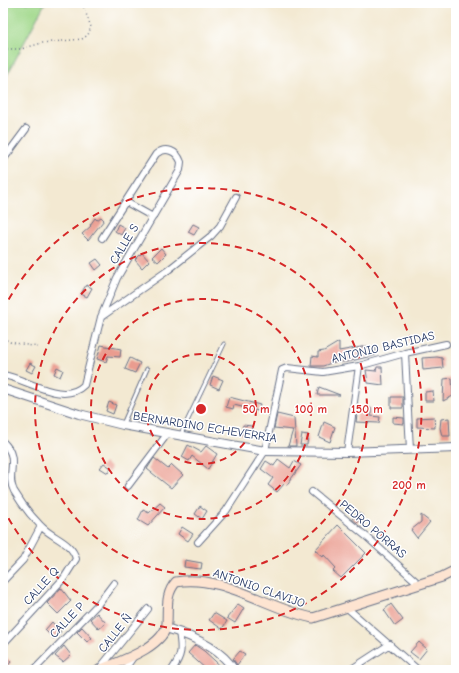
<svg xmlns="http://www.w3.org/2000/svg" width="459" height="673" font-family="'Comic Neue',sans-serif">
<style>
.green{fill:#a0d88a;stroke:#5e8474}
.building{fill:#ea9c8f}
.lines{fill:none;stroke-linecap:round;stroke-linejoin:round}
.service-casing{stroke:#677087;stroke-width:5}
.minor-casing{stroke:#677087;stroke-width:8}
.tertiary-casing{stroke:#677087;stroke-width:10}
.secondary-casing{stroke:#677087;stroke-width:11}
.path{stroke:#677087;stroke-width:1.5;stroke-dasharray:1 3;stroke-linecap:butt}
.service{stroke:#fff;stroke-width:3}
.minor{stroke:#fff;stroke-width:6}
.tertiary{stroke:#fff;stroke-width:8}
.secondary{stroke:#fde4d1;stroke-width:9}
.ring{fill:none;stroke:#d62828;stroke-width:2;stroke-dasharray:7 5}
.labels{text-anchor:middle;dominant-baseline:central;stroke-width:3;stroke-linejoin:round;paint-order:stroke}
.street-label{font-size:12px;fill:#1b2f5e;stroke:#fff}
.centre{fill:#d62828;stroke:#fff;stroke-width:2}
.ring-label{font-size:12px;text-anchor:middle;font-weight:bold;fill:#d62828;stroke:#fff;stroke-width:3;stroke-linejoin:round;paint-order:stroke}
</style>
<rect width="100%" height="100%" fill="#fff"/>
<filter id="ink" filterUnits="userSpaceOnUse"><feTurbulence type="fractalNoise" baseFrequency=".025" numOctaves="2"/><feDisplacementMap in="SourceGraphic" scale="8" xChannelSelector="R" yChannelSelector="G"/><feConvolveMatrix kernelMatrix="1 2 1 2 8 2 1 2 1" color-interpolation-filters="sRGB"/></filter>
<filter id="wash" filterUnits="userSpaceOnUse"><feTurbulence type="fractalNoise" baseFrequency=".012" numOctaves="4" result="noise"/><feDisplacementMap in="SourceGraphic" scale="16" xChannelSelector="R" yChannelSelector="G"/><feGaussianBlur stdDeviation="0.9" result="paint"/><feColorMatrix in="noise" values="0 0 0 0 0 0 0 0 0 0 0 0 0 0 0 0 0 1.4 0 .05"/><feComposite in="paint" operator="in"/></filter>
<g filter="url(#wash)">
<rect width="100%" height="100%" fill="#f3e9d2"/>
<path class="green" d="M 3,3 L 45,3 L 3,83 Z"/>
<g id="blocks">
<path class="building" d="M 101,217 L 104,220 L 88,240 L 82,234 L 91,226 L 90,225 L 95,218 L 97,220 Z
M 118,224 L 125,228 L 121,235 L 115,231 Z
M 193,224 L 199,227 L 194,235 L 188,232 Z
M 161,248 L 166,254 L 158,262 L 152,257 Z
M 142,253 L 149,261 L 142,268 L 135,260 Z
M 97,259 L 102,265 L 96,270 L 91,263 Z
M 86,285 L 92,288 L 87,297 L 81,294 Z
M 339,342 L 339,351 L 367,346 L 367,348 L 376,347 L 376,355 L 347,362 L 334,362 L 323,366 L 311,366 L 312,356 L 318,357 L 318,352 L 324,351 Z
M 101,345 L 121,349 L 120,357 L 108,356 L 106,362 L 97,359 Z
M 437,357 L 442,358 L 443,368 L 423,370 L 422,358 Z
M 130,358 L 140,363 L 135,373 L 125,369 Z
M 30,363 L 36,366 L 32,373 L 26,370 Z
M 57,367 L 63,370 L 60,377 L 54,374 Z
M 377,367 L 382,367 L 383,385 L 368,383 L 366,370 L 376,371 Z
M 213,376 L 223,380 L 219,389 L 210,385 Z
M 452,378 L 453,396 L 443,401 L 444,379 Z
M 319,387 L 340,395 L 317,395 Z
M 433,391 L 434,401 L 425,401 L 425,392 Z
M 229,397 L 260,405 L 258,411 L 234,405 L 233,409 L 226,407 Z
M 391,397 L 403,397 L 403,408 L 391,408 Z
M 109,402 L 116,405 L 113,414 L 106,411 Z
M 358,408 L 371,408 L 371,416 L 380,417 L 379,423 L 356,422 Z
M 277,414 L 294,418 L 296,446 L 288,446 L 293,430 L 274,428 Z
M 393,417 L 404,418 L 404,424 L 393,423 Z
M 434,417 L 435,428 L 417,427 L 417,418 Z
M 449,418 L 450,436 L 442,436 L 440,428 L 441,419 Z
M 324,422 L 335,427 L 330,442 L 319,437 Z
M 243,425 L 252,426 L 251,435 L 241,434 Z
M 302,434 L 308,435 L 307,445 L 300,445 Z
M 188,445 L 201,452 L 206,446 L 217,454 L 208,469 L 192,456 L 189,461 L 182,457 Z
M 154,458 L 168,469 L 172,465 L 183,475 L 171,488 L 147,469 Z
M 278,459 L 290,468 L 294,461 L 301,465 L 286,486 L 284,484 L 277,492 L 268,485 L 273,478 L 261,469 L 266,461 L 274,466 Z
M 104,463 L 111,468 L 108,473 L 100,468 Z
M 160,503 L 165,507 L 148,526 L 138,520 L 143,510 L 149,513 Z
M 200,506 L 207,511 L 202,519 L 195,514 Z
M 358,512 L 363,516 L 357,523 L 352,519 Z
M 421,515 L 430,522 L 417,538 L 411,530 L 421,522 Z
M 338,525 L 366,553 L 341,578 L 333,571 L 336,568 L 324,555 L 323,557 L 315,550 Z
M 182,527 L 193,534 L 188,541 L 178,534 Z
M 185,560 L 202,563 L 201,569 L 184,567 Z
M 61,588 L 71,601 L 58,614 L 47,603 Z
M 238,604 L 244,608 L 235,623 L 227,618 Z
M 391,604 L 403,620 L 395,626 L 384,610 Z
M 97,613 L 106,623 L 99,629 L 90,619 Z
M 214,613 L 227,621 L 222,629 L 209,620 Z
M 52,622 L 61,632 L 54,639 L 45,630 Z
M 82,627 L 92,638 L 87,642 L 77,632 Z
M 419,642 L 427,649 L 419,659 L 410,652 Z
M 195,645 L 204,651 L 225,670 L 207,670 L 188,653 Z
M 64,646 L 71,655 L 63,662 L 55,656 Z
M 240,651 L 245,654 L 237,665 L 233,659 Z
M 3,654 L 11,662 L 4,670 L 3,670 Z"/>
</g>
</g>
<g filter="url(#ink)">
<use href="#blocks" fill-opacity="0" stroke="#677087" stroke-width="1"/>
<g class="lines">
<g class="service-casing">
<path id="service" d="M 123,424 L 147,369
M 181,434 L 224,344"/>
</g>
<g class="minor-casing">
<path id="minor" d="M 3,160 L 26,129
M 126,202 L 153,217
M 101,317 L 167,271 L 211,236 L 220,226 L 236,197
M 405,353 L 410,450
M 3,375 C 28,379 63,406 84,385 L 101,317 L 117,278 L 180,170 L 181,162 C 177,151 166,146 156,154 L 102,238
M 3,442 C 21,459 5,474 14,491 C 21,503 32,517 41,526 C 52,538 72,542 76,559 L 64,578 L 3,644
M 347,452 L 359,366
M 128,486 L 168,433
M 312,492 L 367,537 L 419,584
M 198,542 L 226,511 L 265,451 L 282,370 L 287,368 L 323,372 L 359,366 L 405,353 L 446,344
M 3,581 L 23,560 L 41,526
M 346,607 L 418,670
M 100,668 L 148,609
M 34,670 L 98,604 L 114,583
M 124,670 L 134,656
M 172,670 C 182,655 182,650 179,632
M 350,670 L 390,644"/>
</g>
<g class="tertiary-casing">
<path id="tertiary" d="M 3,389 L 79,414 L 123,425 L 265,451 L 347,452 L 456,448
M 166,628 C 189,635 221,648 234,670"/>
</g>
<g class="secondary-casing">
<path id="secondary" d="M 99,670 C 118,662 165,647 167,623 C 168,608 165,594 176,582 C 221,573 270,610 313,618 L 442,577 L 456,570"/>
</g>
<path class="path" d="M 3,49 L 21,49 L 42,43 L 82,39 L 88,35 L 91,27 L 82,3
M 3,338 L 10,342 L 38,347"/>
<use href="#service" class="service"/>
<use href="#minor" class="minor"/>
<use href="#tertiary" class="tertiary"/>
<use href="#secondary" class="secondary"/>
</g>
</g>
<g class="ring">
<circle cx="201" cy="409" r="55"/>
<circle cx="201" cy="409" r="110"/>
<circle cx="201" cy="409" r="166"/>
<path d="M3 310A221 221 0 1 1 3 508"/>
</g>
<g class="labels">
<g class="street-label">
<text transform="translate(124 244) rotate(-59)">CALLE S</text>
<text transform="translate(383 347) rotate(-13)">ANTONIO BASTIDAS</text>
<text transform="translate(205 427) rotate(9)">BERNARDINO ECHEVERRIA</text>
<text transform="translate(373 529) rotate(40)">PEDRO PORRAS</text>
<text transform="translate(41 586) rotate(-48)">CALLE Q</text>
<text transform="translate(259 588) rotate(19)">ANTONIO CLAVIJO</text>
<text transform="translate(67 620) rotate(-46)">CALLE P</text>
<text transform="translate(115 633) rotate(-51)">CALLE Ñ</text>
</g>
</g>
<circle cx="201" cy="409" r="6" class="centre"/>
<g class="ring-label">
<text x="256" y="413">50 m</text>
<text x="311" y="413">100 m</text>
<text x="367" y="413">150 m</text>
<text x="409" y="489">200 m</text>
</g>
<rect width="459" height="673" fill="none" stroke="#fff" stroke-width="16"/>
</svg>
